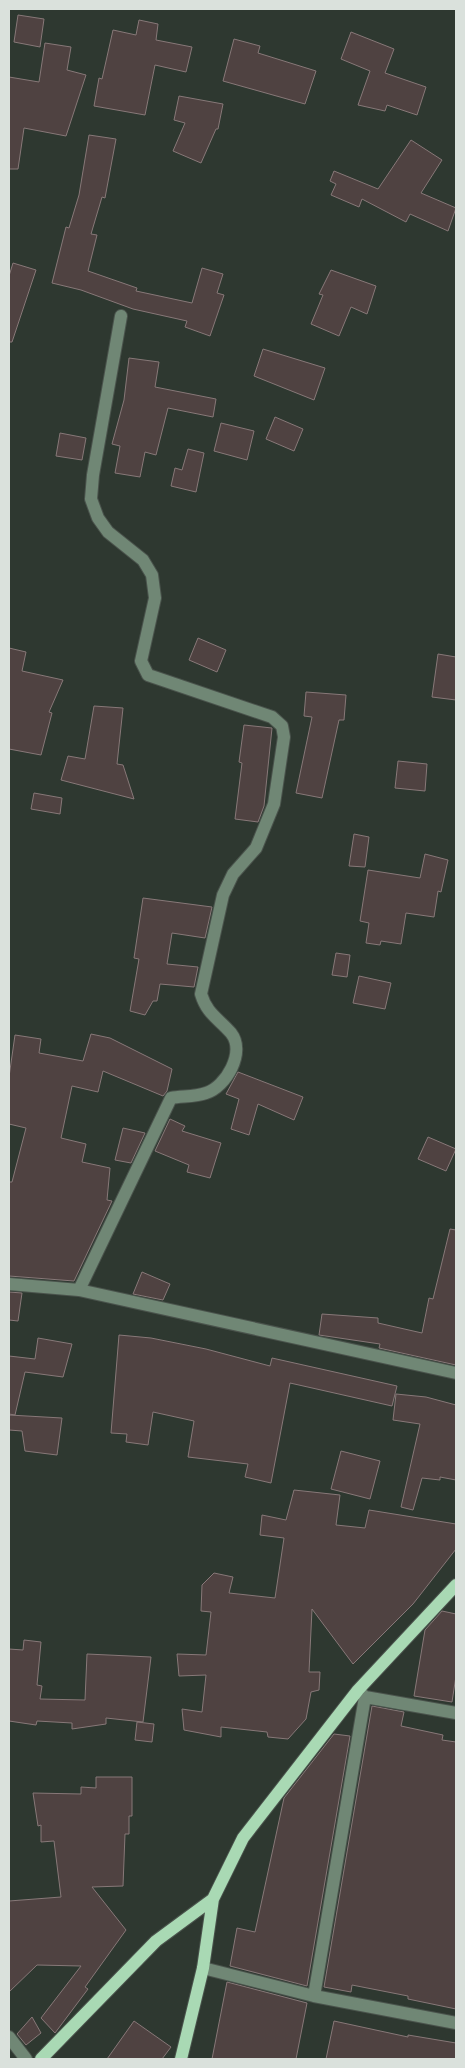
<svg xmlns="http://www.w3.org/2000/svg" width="465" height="2068" font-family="Signika,sans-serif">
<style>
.building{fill:#4f4241;stroke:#877878}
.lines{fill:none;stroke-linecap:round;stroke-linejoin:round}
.minor-casing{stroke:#4a534c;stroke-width:14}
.major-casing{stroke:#4a534c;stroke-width:14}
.minor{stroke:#708775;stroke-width:12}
.major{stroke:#a9d9b4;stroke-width:12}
</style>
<rect width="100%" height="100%" fill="#2e3830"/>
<path class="building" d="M 18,15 L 44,19 L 40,47 L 14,42 Z
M 139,20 L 158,24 L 156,40 L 192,47 L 186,72 L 155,65 L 145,115 L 94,106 L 99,78 L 102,79 L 113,30 L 136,35 Z
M 351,32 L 394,49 L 385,73 L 426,87 L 417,115 L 387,105 L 385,111 L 358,105 L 370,71 L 341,59 Z
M 234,39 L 260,46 L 258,53 L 316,71 L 305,104 L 223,81 Z
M 45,43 L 71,47 L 67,70 L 86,75 L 66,136 L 24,128 L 18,169 L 9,169 L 9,77 L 39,82 Z
M 179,96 L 223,104 L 218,129 L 216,129 L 201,163 L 173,151 L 185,123 L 174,120 Z
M 89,135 L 116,139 L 105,198 L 102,197 L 91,234 L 97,235 L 88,271 L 137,288 L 136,291 L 192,303 L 202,268 L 223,274 L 217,293 L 224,295 L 210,336 L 185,327 L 187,321 L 133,309 L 81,290 L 52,283 L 66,227 L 69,228 L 79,195 Z
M 411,140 L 442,160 L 421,193 L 456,208 L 448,231 L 410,214 L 406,222 L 362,199 L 359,207 L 331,195 L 336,184 L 330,181 L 334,171 L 378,189 Z
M 13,263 L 36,270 L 12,342 L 9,342 L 9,276 Z
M 331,270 L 376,286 L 367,314 L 351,307 L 339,336 L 311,324 L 323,295 L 319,294 Z
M 263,349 L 325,368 L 314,400 L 254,376 Z
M 129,358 L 159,362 L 155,387 L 216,399 L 213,417 L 168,408 L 156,455 L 145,452 L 140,477 L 115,473 L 120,446 L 112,444 L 124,400 Z
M 275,417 L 303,429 L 294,451 L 266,439 Z
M 221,423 L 254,431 L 247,460 L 214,451 Z
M 60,433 L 86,438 L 82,460 L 56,456 Z
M 188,449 L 204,453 L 196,492 L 171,486 L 175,468 L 182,470 Z
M 198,638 L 226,650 L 217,672 L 189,660 Z
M 9,648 L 26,652 L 22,671 L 63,680 L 49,712 L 52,713 L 41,755 L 9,749 Z
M 438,654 L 456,657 L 456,700 L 432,697 Z
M 306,692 L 346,695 L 344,720 L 339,720 L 322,798 L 296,793 L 312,717 L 304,716 Z
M 94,706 L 123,708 L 117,764 L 123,765 L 134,799 L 61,780 L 68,756 L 85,759 Z
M 244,725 L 272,728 L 264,806 L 258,822 L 235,819 L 242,763 L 239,762 Z
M 398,761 L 427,764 L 425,791 L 395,788 Z
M 34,793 L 62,798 L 60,814 L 31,809 Z
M 354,834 L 369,837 L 365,867 L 349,866 Z
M 425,854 L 448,860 L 441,892 L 438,891 L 434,917 L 406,913 L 401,944 L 381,941 L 380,945 L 366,943 L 369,923 L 360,921 L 368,870 L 420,878 Z
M 143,898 L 212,907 L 205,938 L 172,933 L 167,964 L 198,967 L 194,987 L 160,984 L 157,1001 L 153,1001 L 145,1015 L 130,1011 L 139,959 L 134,958 Z
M 336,953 L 350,955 L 347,977 L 332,975 Z
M 359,976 L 391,983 L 385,1009 L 353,1003 Z
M 91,1034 L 110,1038 L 172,1069 L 167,1091 L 163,1096 L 103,1071 L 98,1092 L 72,1086 L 61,1138 L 86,1144 L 82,1162 L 110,1168 L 107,1200 L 112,1201 L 74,1281 L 9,1276 L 9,1182 L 12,1182 L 26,1128 L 9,1124 L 9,1077 L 15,1035 L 41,1039 L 39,1053 L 83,1061 Z
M 238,1072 L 303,1097 L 294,1120 L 258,1104 L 249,1135 L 231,1129 L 239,1099 L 226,1094 Z
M 170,1119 L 185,1126 L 182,1131 L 221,1143 L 210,1178 L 187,1172 L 189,1165 L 155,1151 Z
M 123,1128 L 145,1133 L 131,1163 L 115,1160 Z
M 428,1137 L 456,1149 L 446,1171 L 418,1159 Z
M 450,1229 L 456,1230 L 456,1365 L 379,1348 L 380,1344 L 319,1335 L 322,1314 L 378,1318 L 378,1323 L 422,1333 L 429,1298 L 433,1299 Z
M 142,1272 L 170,1284 L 163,1300 L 133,1294 Z
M 9,1292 L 22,1293 L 18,1321 L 9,1320 Z
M 119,1335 L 151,1338 L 206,1349 L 270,1366 L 272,1358 L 397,1386 L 392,1406 L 290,1383 L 271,1483 L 245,1477 L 248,1464 L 188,1457 L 194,1421 L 153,1412 L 148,1445 L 126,1442 L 127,1434 L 111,1433 Z
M 38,1338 L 72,1344 L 63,1377 L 25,1372 L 15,1415 L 9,1414 L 9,1356 L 35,1359 Z
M 396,1394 L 426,1397 L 456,1405 L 456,1480 L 440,1477 L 440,1480 L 422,1478 L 413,1510 L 401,1507 L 420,1424 L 393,1420 Z
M 9,1415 L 62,1418 L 57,1455 L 25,1451 L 22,1431 L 9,1430 Z
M 341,1451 L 380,1461 L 370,1499 L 331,1489 Z
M 294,1490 L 340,1495 L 336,1525 L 365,1528 L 369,1510 L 456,1524 L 456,1549 L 413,1604 L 353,1664 L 312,1609 L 309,1672 L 320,1672 L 319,1690 L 311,1692 L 306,1719 L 288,1739 L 268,1737 L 267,1732 L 221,1727 L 221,1737 L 184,1730 L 182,1709 L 202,1712 L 206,1675 L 179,1676 L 177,1654 L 206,1655 L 211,1612 L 201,1611 L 202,1585 L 214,1573 L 233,1577 L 229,1593 L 275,1598 L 284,1538 L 260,1535 L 262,1515 L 286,1520 Z
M 442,1611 L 456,1614 L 456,1676 L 452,1702 L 414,1696 L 425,1630 Z
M 24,1640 L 41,1642 L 37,1685 L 42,1686 L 40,1699 L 85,1700 L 87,1654 L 151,1657 L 143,1722 L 106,1718 L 106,1724 L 72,1729 L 72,1723 L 37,1721 L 36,1725 L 9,1721 L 9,1649 L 23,1650 Z
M 372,1706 L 404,1712 L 401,1726 L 443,1735 L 442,1740 L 456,1742 L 456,2009 L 408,1999 L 408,1996 L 352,1985 L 351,1992 L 324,1987 Z
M 137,1722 L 154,1724 L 152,1742 L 135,1740 Z
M 334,1734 L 350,1736 L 307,1986 L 230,1966 L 237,1928 L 255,1932 L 284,1798 Z
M 96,1777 L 132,1777 L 132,1816 L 129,1816 L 129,1834 L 125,1834 L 123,1886 L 92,1887 L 126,1930 L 85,1987 L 88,1989 L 55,2033 L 41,2018 L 81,1966 L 37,1965 L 9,1992 L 9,1901 L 61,1897 L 54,1841 L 41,1842 L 41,1825 L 38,1826 L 33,1793 L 81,1794 L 81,1787 L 96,1788 Z
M 227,1982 L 307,2003 L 296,2059 L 212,2059 Z
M 32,2017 L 41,2033 L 26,2045 L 17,2034 Z
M 134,2021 L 171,2047 L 162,2059 L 107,2059 Z
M 334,2021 L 408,2037 L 408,2035 L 456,2043 L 456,2059 L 326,2059 Z"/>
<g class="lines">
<g class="minor-casing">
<path id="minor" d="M 9,1284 L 79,1290 L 456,1373
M 79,1290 L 171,1098 C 182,1096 195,1097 206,1093 C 226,1087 246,1052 231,1033 C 218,1018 207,1014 201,994 L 223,895 L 233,874 L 256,848 L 274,804 L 284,737 L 282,726 L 272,717 L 148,675 L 141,661 L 155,598 L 152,575 L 143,560 L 108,532 L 98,518 L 91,499 L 93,475 L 121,316
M 360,1692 L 365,1697 L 456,1713
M 203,1968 L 314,1996 L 456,2023
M 314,1996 L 365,1697
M 9,2037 L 26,2059"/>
</g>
<g class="major-casing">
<path id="major" d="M 41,2059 L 156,1941 L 213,1899
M 181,2059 L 203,1968 L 213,1899 L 243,1838 L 358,1690 L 456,1585"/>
</g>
<use href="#minor" class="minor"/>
<use href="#major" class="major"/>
</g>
<rect width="465" height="2068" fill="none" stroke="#dae1dc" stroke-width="20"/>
</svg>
